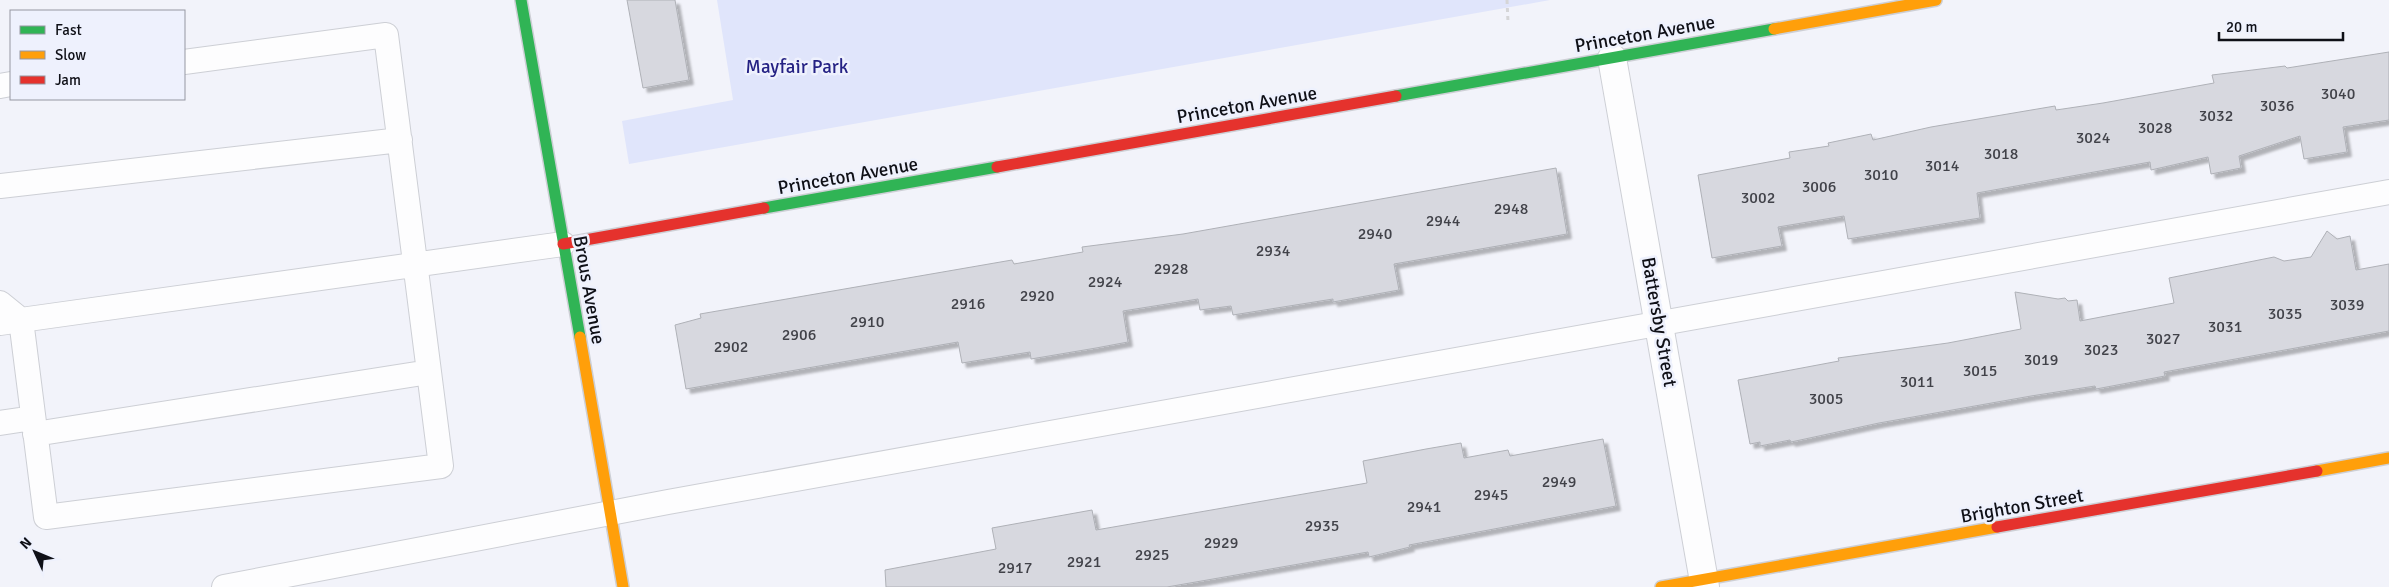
<svg xmlns="http://www.w3.org/2000/svg" width="2389" height="587" font-family="Signika,sans-serif">
<style>
.green{fill:#e0e5fb}
.building{fill:#d7d8df;stroke:#afb1b7;filter:url(#shadow)}
.lines{fill:none;stroke-linecap:round;stroke-linejoin:round}
.lane-casing{stroke:#cdcfd5;stroke-width:26}
.street-casing{stroke:#cdcfd5;stroke-width:30}
.fast-casing{stroke:#cdcfd5;stroke-width:14}
.slow-casing{stroke:#cdcfd5;stroke-width:14}
.jam-casing{stroke:#cdcfd5;stroke-width:14}
.path{stroke:#d5d5d7;stroke-width:3;stroke-dasharray:4 4;stroke-linecap:butt}
.lane{stroke:#fdfdfe;stroke-width:24}
.street{stroke:#fdfdfe;stroke-width:28}
.fast{stroke:#30b455;stroke-width:11}
.slow{stroke:#ff9f0a;stroke-width:11}
.jam{stroke:#e5322d;stroke-width:11}
.labels{text-anchor:middle;dominant-baseline:central;stroke-width:5;stroke-linejoin:round;paint-order:stroke}
.number-label{font-size:16px;fill:#414249}
.street-label{font-size:19px;fill:#0f1017;stroke:#eef1fd}
.park-label{font-size:19px;fill:#252284;stroke:#eef1fd}
</style>
<defs>
<filter id="shadow"><feDropShadow dx="4.5" dy="4.5" stdDeviation="1" flood-color="#0004"/></filter>
</defs>
<rect width="100%" height="100%" fill="#f2f3fa"/>
<path class="green" d="M 717,0 L 1550,0 L 629,164 L 622,121 L 733,100 Z"/>
<path class="building" d="M 627,0 L 675,0 L 689,80 L 643,88 Z
M 2389,52 L 2389,120 L 2343,127 L 2347,152 L 2304,159 L 2300,136 L 2239,156 L 2241,168 L 2211,174 L 2208,157 L 2151,170 L 2150,162 L 1977,193 L 1980,218 L 1848,239 L 1844,216 L 1778,227 L 1782,246 L 1712,258 L 1698,175 L 1790,158 L 1789,152 L 1829,146 L 1828,143 L 1871,134 L 1873,140 L 1931,127 L 2055,106 L 2056,110 L 2103,103 L 2214,83 L 2212,75 L 2285,66 L 2287,68 Z
M 1556,168 L 1567,234 L 1394,264 L 1399,290 L 1333,302 L 1333,299 L 1233,315 L 1231,306 L 1200,310 L 1198,299 L 1123,311 L 1128,342 L 1096,348 L 1031,359 L 1030,352 L 962,363 L 958,342 L 686,389 L 675,325 L 701,318 L 700,314 L 1012,260 L 1014,264 L 1048,258 L 1083,252 L 1082,247 L 1183,234 Z
M 2327,231 L 2337,239 L 2350,236 L 2356,270 L 2389,264 L 2389,331 L 2164,372 L 2165,376 L 2096,389 L 2095,386 L 2031,396 L 1879,423 L 1791,442 L 1790,440 L 1760,446 L 1760,442 L 1750,444 L 1738,380 L 1839,361 L 1838,358 L 1948,343 L 2021,329 L 2015,292 L 2058,299 L 2065,298 L 2068,301 L 2077,300 L 2080,321 L 2174,303 L 2169,278 L 2274,257 L 2284,261 L 2311,257 Z
M 1603,439 L 1616,506 L 1409,545 L 1410,547 L 1369,557 L 1368,552 L 1167,587 L 886,587 L 885,570 L 996,549 L 992,528 L 1092,510 L 1096,530 L 1367,483 L 1363,461 L 1426,449 L 1461,443 L 1464,458 L 1508,450 L 1510,456 Z"/>
<g class="lines">
<g class="lane-casing">
<path id="lane" d="M 0,86 L 11,84
M 0,186 L 400,140
M 0,303 L 21,320 L 563,244
M 0,323 L 21,320 L 46,517 L 441,466 L 386,35 L 184,62
M 0,423 L 33,418
M 35,434 L 429,372
M 224,587 L 668,502 L 2389,192"/>
</g>
<g class="street-casing">
<path id="street" d="M 1612,58 L 1705,587"/>
</g>
<g class="fast-casing">
<path id="fast" d="M 521,0 L 580,337
M 1396,96 L 1774,29
M 764,208 L 997,167"/>
</g>
<g class="slow-casing">
<path id="slow" d="M 1774,29 L 1936,0
M 580,337 L 623,587
M 2317,471 L 2389,458
M 1661,587 L 1997,527"/>
</g>
<g class="jam-casing">
<path id="jam" d="M 997,167 L 1396,96
M 563,244 L 764,208
M 1997,527 L 2317,471"/>
</g>
<path class="path" d="M 1507,0 L 1508,22"/>
<use href="#lane" class="lane"/>
<use href="#street" class="street"/>
<use href="#fast" class="fast"/>
<use href="#slow" class="slow"/>
<use href="#jam" class="jam"/>
</g>
<g class="labels">
<g class="number-label">
<text x="2338" y="94">3040</text>
<text x="2277" y="106">3036</text>
<text x="2216" y="116">3032</text>
<text x="2155" y="128">3028</text>
<text x="2093" y="138">3024</text>
<text x="2001" y="154">3018</text>
<text x="1942" y="166">3014</text>
<text x="1881" y="175">3010</text>
<text x="1819" y="187">3006</text>
<text x="1758" y="198">3002</text>
<text x="1511" y="209">2948</text>
<text x="1443" y="221">2944</text>
<text x="1375" y="234">2940</text>
<text x="1273" y="251">2934</text>
<text x="1171" y="269">2928</text>
<text x="1105" y="282">2924</text>
<text x="1037" y="296">2920</text>
<text x="968" y="304">2916</text>
<text x="2347" y="305">3039</text>
<text x="2285" y="314">3035</text>
<text x="867" y="322">2910</text>
<text x="2225" y="327">3031</text>
<text x="799" y="335">2906</text>
<text x="2163" y="339">3027</text>
<text x="731" y="347">2902</text>
<text x="2101" y="350">3023</text>
<text x="2041" y="360">3019</text>
<text x="1980" y="371">3015</text>
<text x="1917" y="382">3011</text>
<text x="1826" y="399">3005</text>
<text x="1559" y="482">2949</text>
<text x="1491" y="495">2945</text>
<text x="1424" y="507">2941</text>
<text x="1322" y="526">2935</text>
<text x="1221" y="543">2929</text>
<text x="1152" y="555">2925</text>
<text x="1084" y="562">2921</text>
<text x="1015" y="568">2917</text>
</g>
<g class="street-label">
<text transform="translate(1645 34) rotate(-10)">Princeton Avenue</text>
<text transform="translate(1247 105) rotate(-10)">Princeton Avenue</text>
<text transform="translate(848 176) rotate(-10)">Princeton Avenue</text>
<text transform="translate(589 290) rotate(80)">Brous Avenue</text>
<text transform="translate(1659 322) rotate(80)">Battersby Street</text>
<text transform="translate(2022 506) rotate(-10)">Brighton Street</text>
</g>
<g class="park-label">
<text x="797" y="67">Mayfair Park</text>
</g>
</g>
<rect x="10" y="10" width="175" height="90" fill="#eef1fd" stroke="#9597a1"/>
<rect x="20" y="26" width="25" height="8" fill="#30b455" stroke="#9597a1"/>
<text x="55" y="35" font-size="15" fill="#0f1017">Fast</text>
<rect x="20" y="51" width="25" height="8" fill="#ff9f0a" stroke="#9597a1"/>
<text x="55" y="60" font-size="15" fill="#0f1017">Slow</text>
<rect x="20" y="76" width="25" height="8" fill="#e5322d" stroke="#9597a1"/>
<text x="55" y="85" font-size="15" fill="#0f1017">Jam</text>
<g transform="translate(35 552) rotate(314)" stroke="#eef1fd" stroke-width="4" paint-order="stroke">
<path d="M0-4L9 19L0 12L-9 19Z" fill="#0f1017"/>
<text y="-8" font-size="14" font-weight="bold" text-anchor="middle" fill="#0f1017">N</text>
</g>
<path d="M2219 32v8h124v-8" fill="none" stroke="#0f1017" stroke-width="2.5"/>
<text x="2226" y="32" font-size="15" fill="#0f1017" stroke="#eef1fd" stroke-width="4" paint-order="stroke">20 m</text>
</svg>
